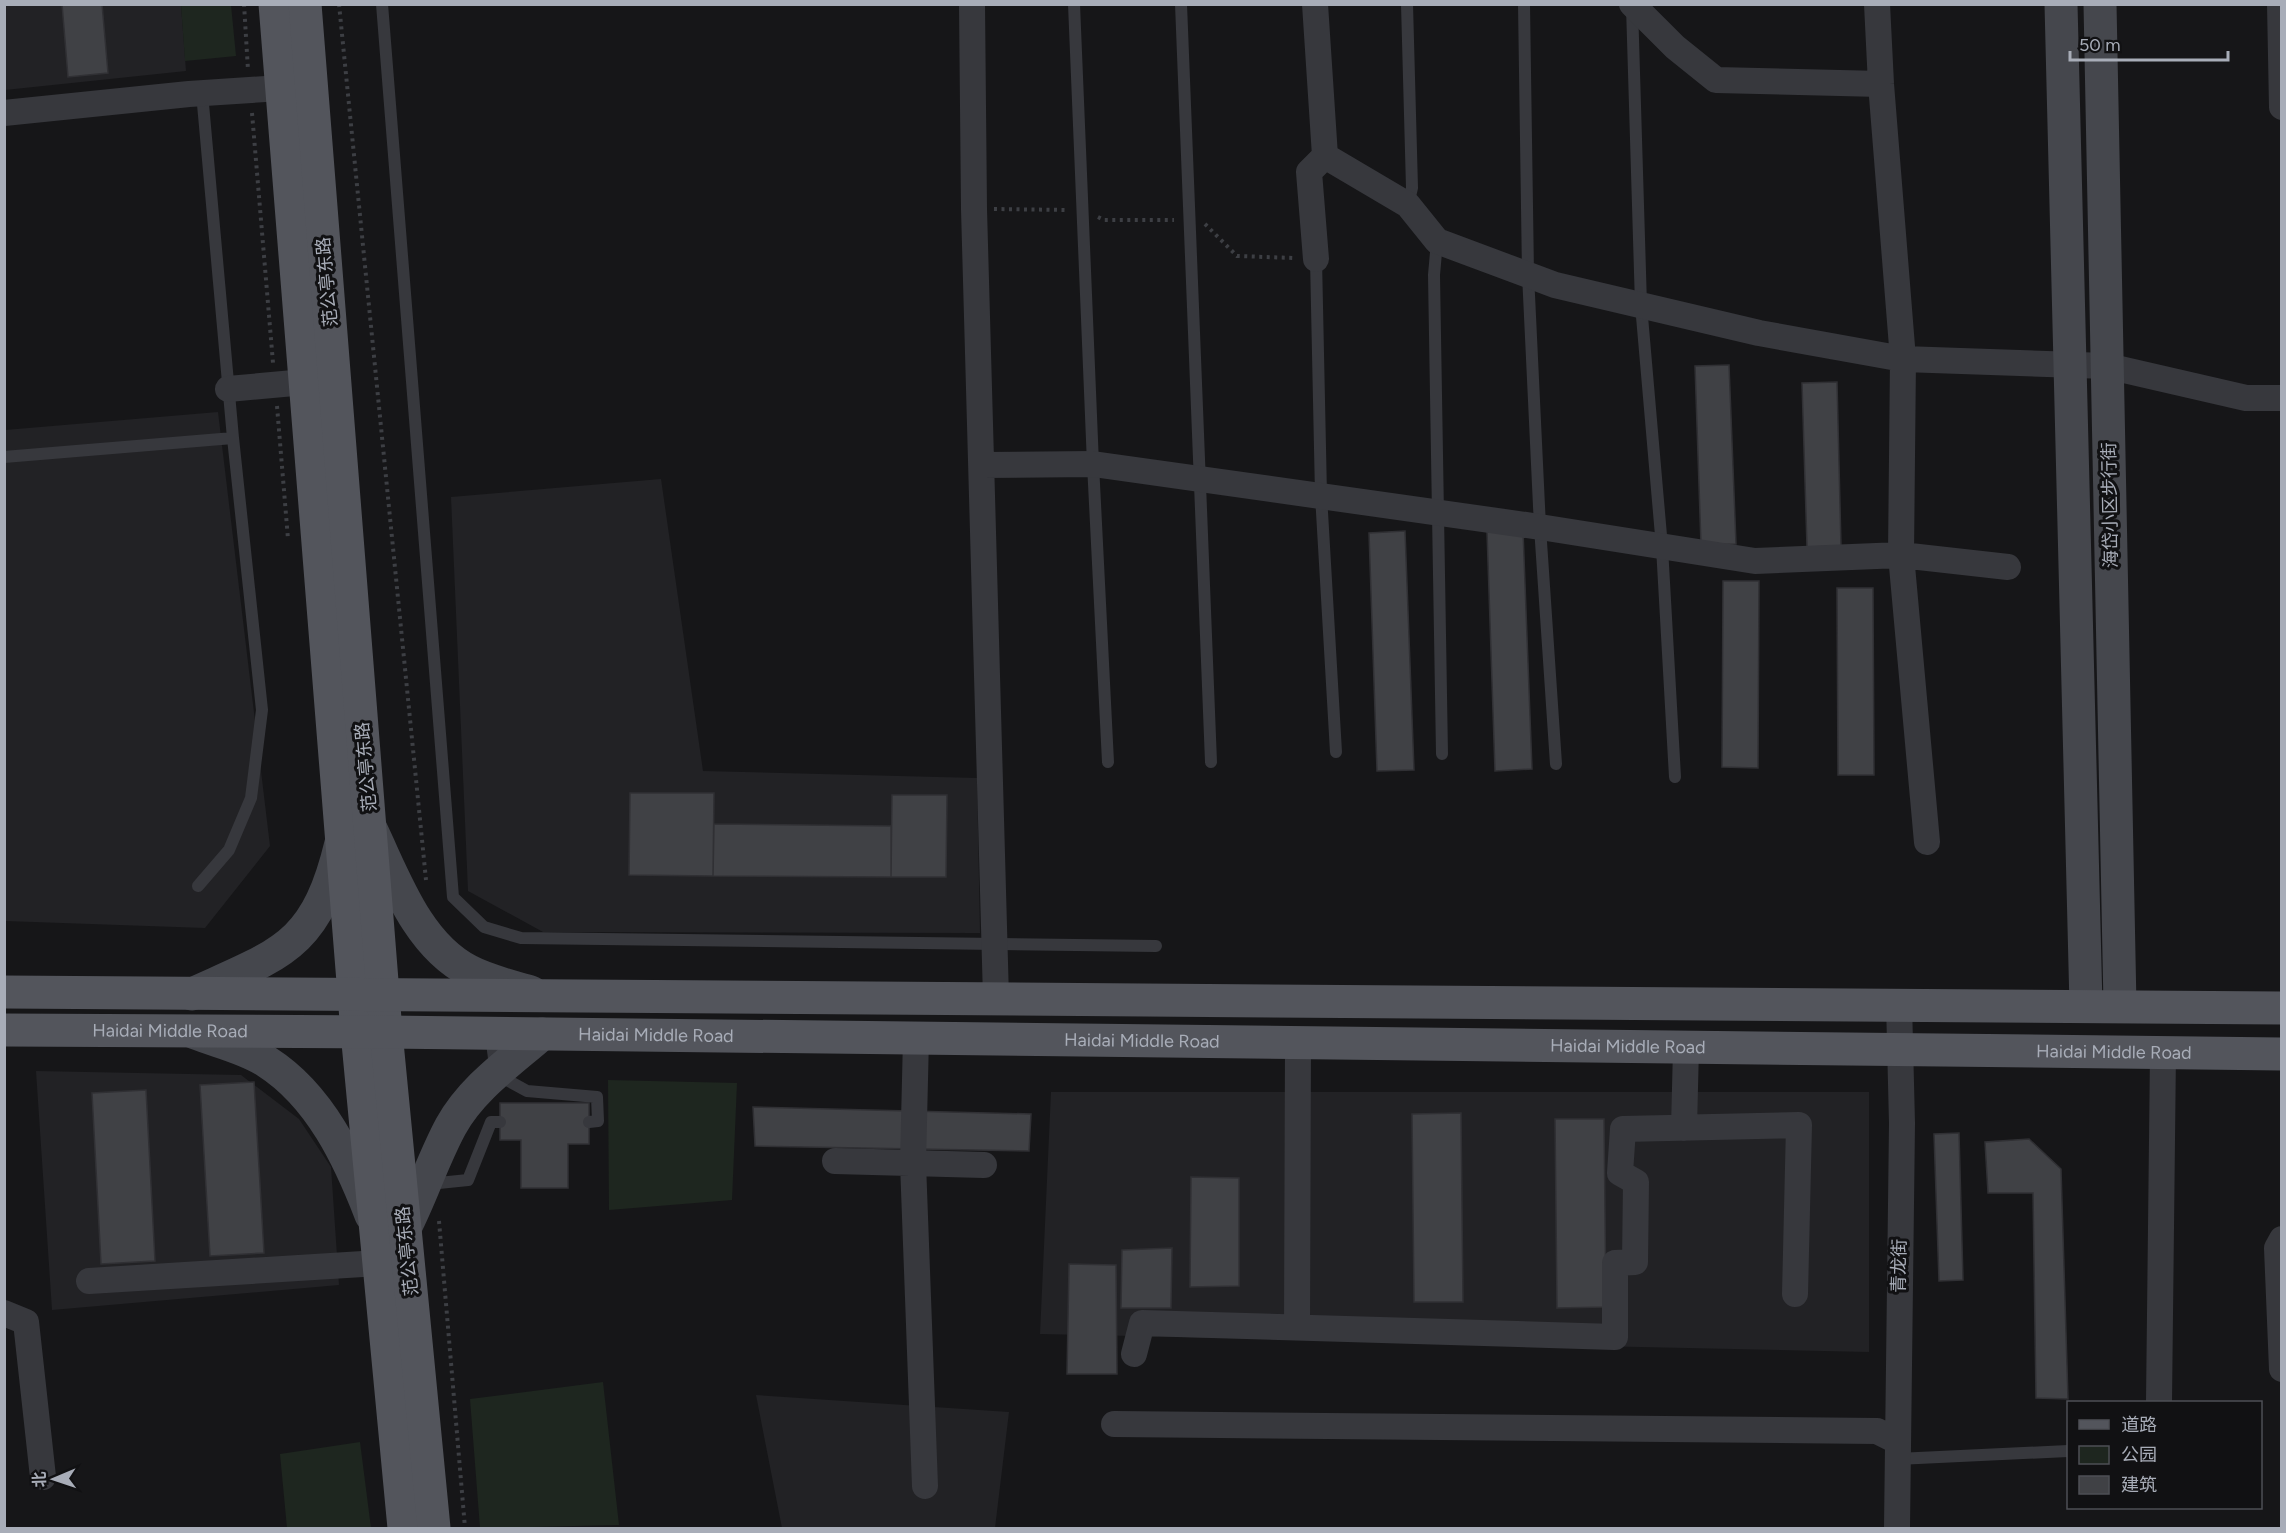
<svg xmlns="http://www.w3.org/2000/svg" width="2286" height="1533" font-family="Figtree,'Noto Sans SC',sans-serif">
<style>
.built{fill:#222225}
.park{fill:#1e261f}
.building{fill:#404145;stroke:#303034;stroke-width:1.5}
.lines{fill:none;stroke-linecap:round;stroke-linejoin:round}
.path{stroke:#3d3f44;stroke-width:4;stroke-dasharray:3 4.5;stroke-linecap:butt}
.lane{stroke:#37383d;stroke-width:12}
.street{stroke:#37383d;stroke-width:26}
.secondary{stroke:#45474d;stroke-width:33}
.primary{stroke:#53555c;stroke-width:33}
.labels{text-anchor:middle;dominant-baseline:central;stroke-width:6;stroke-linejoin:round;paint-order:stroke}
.street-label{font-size:18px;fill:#a8adb8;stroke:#111113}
</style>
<rect width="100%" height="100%" fill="#161618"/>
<path class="built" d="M 4,5 L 181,5 L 186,71 L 5,90 Z
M 218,412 L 270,846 L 205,928 L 5,921 L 5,430 Z
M 661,479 L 703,771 L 977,778 L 980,933 L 543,932 L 468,891 L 451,497 Z
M 36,1071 L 241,1075 L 299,1119 L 331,1167 L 339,1285 L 52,1310 Z
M 1051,1092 L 1869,1092 L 1869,1352 L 1040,1334 Z
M 756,1395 L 1009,1412 L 995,1528 L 782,1528 Z"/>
<path class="park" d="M 181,5 L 231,5 L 236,56 L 185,61 Z
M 608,1080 L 737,1083 L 732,1200 L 609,1210 Z
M 603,1382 L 619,1525 L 480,1528 L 470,1399 Z
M 360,1442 L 371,1528 L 287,1528 L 280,1454 Z"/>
<path class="building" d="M 62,4 L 102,4 L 108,73 L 68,77 Z
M 1729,365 L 1736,544 L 1701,545 L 1695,366 Z
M 1837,382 L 1841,546 L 1807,547 L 1802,383 Z
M 1405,531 L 1414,770 L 1377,771 L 1369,533 Z
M 1523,531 L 1532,769 L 1495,771 L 1487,532 Z
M 1723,581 L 1759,581 L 1758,768 L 1722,767 Z
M 1837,588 L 1873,588 L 1874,775 L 1838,775 Z
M 630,793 L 714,793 L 713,876 L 629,875 Z
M 892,795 L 947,795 L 946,877 L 891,877 Z
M 714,824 L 891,826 L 891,877 L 713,876 Z
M 254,1082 L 264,1253 L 210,1256 L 200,1085 Z
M 146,1090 L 155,1261 L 101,1264 L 92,1093 Z
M 500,1103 L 589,1103 L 589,1144 L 568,1144 L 568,1188 L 521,1188 L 521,1140 L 500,1140 Z
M 753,1107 L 1031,1114 L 1029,1151 L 755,1146 Z
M 1461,1113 L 1463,1302 L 1414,1302 L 1412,1114 Z
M 1555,1119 L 1604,1119 L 1606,1307 L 1557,1308 Z
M 1959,1133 L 1963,1280 L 1939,1281 L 1934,1134 Z
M 2029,1139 L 2061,1169 L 2068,1399 L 2036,1398 L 2033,1193 L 1988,1193 L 1985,1142 Z
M 1191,1177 L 1239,1178 L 1239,1286 L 1190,1287 Z
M 1191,1177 L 1239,1178 L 1239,1286 L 1190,1287 Z
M 1172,1248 L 1171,1308 L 1121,1308 L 1122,1250 Z
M 1172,1248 L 1171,1308 L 1121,1308 L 1122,1250 Z
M 1069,1264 L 1116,1265 L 1117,1374 L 1067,1374 Z
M 1069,1264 L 1116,1265 L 1117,1374 L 1067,1374 Z"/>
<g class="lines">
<path class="path" d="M 244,4 L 248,70
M 339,4 L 426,880
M 252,113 L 273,363
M 994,209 L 1068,210
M 1098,217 L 1104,220 L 1174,220
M 1205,224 L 1237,256 L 1294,258
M 277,406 L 288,539
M 439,1221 L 465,1528"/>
<path class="lane" d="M 382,4 L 453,897 L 484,927 L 521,938 L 1156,946
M 1074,4 L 1093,464 L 1108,762
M 1181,4 L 1211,762
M 1407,4 L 1412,188 L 1408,205
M 1524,4 L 1528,274 L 1540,527 L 1556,764
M 1632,6 L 1641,305 L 1662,547 L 1675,777
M 1437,241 L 1434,275 L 1442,754
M 1316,259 L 1321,495 L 1336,752
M 4,457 L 233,438
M 198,886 L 229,850 L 251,798 L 262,710 L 233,438 L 202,93
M 491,1035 L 496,1074 L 527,1091 L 597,1097 L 598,1121 L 589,1122
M 429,1184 L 468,1180 L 491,1122 L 500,1122
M 1897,1459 L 2068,1451"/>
<path class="street" d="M 972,4 L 974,209 L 996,998
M 1315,4 L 1325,156 L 1309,172 L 1316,259
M 1632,4 L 1675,47 L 1716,80 L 1881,84
M 1877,4 L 1881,84 L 1903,359 L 1901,555 L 1927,842
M 2280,4 L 2282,107
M 4,113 L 189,94 L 281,88
M 1325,156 L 1408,205 L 1437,241 L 1555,285 L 1759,333 L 1903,359 L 2107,366 L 2246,398 L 2282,398
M 228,389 L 305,382
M 982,465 L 1093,464 L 1540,527 L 1755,561 L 1901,555 L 2008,567
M 916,1038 L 913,1163 L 925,1486
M 1684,1128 L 1686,1048
M 835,1161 L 984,1165
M 2282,1239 L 2277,1248 L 2282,1369
M 89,1281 L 379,1263
M 4,1313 L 26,1322 L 43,1477
M 1297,1327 L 1298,1043
M 1134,1354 L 1142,1323 L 1615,1337 L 1615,1263 L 1635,1262 L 1636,1182 L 1620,1173 L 1623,1129 L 1799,1125 L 1795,1294
M 2159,1402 L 2163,1052
M 1114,1424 L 1877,1431 L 1897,1441
M 1897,1528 L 1902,1123 L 1899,1003"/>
<path class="secondary" d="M 2061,4 L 2086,1006
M 2100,4 L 2120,1006
M 371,829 C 395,879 417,944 469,971 C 488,981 510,986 531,992
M 192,994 C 282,953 316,947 341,843
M 195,1033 C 218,1042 246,1048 267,1062 C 320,1096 349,1158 371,1215
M 405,1228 C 422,1195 433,1159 451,1126 C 472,1088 510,1062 542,1034"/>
<g class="primary">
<path d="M 275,4 L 357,1032 L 404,1528"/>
<path d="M 305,4 L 386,1032 L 434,1528"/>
<path d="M 4,992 L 2282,1008"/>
<path id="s1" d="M 4,1030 L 386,1032 L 2282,1054"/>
</g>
</g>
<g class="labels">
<g class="street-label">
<text transform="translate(327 282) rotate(-95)">范公亭东路</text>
<text transform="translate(2110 505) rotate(-91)">海岱小区步行街</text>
<text transform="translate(366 767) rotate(-95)">范公亭东路</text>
<text stroke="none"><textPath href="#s1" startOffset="166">Haidai Middle Road</textPath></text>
<text stroke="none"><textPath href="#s1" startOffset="652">Haidai Middle Road</textPath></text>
<text stroke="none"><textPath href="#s1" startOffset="1138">Haidai Middle Road</textPath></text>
<text stroke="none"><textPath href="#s1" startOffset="1624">Haidai Middle Road</textPath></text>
<text stroke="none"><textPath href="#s1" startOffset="2110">Haidai Middle Road</textPath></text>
<text transform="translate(407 1251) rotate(-96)">范公亭东路</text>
<text transform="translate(1899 1266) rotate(-89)">青龙街</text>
</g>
</g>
<rect width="2286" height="1533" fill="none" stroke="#a8adb8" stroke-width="12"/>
<rect x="2067" y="1401" width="195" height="108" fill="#111113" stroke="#4d4f55" stroke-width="1.5"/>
<rect x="2079" y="1420" width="30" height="9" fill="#53555c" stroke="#4d4f55" stroke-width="1.5"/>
<text x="2121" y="1431" font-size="18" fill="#a8adb8">道路</text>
<rect x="2079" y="1446" width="30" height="18" fill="#1e261f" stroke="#4d4f55" stroke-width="1.5"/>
<text x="2121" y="1461" font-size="18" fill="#a8adb8">公园</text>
<rect x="2079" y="1476" width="30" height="18" fill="#404145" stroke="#4d4f55" stroke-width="1.5"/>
<text x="2121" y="1491" font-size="18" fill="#a8adb8">建筑</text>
<g transform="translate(54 1479) rotate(268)" stroke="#111113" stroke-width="4.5" paint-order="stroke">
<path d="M0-4.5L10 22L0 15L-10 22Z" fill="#a8adb8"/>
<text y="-9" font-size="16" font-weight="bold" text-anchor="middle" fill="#a8adb8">北</text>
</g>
<path d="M2070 51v9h158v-9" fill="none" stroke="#a8adb8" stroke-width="3"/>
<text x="2079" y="51" font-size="18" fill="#a8adb8" stroke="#111113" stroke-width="4.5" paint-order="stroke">50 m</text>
</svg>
